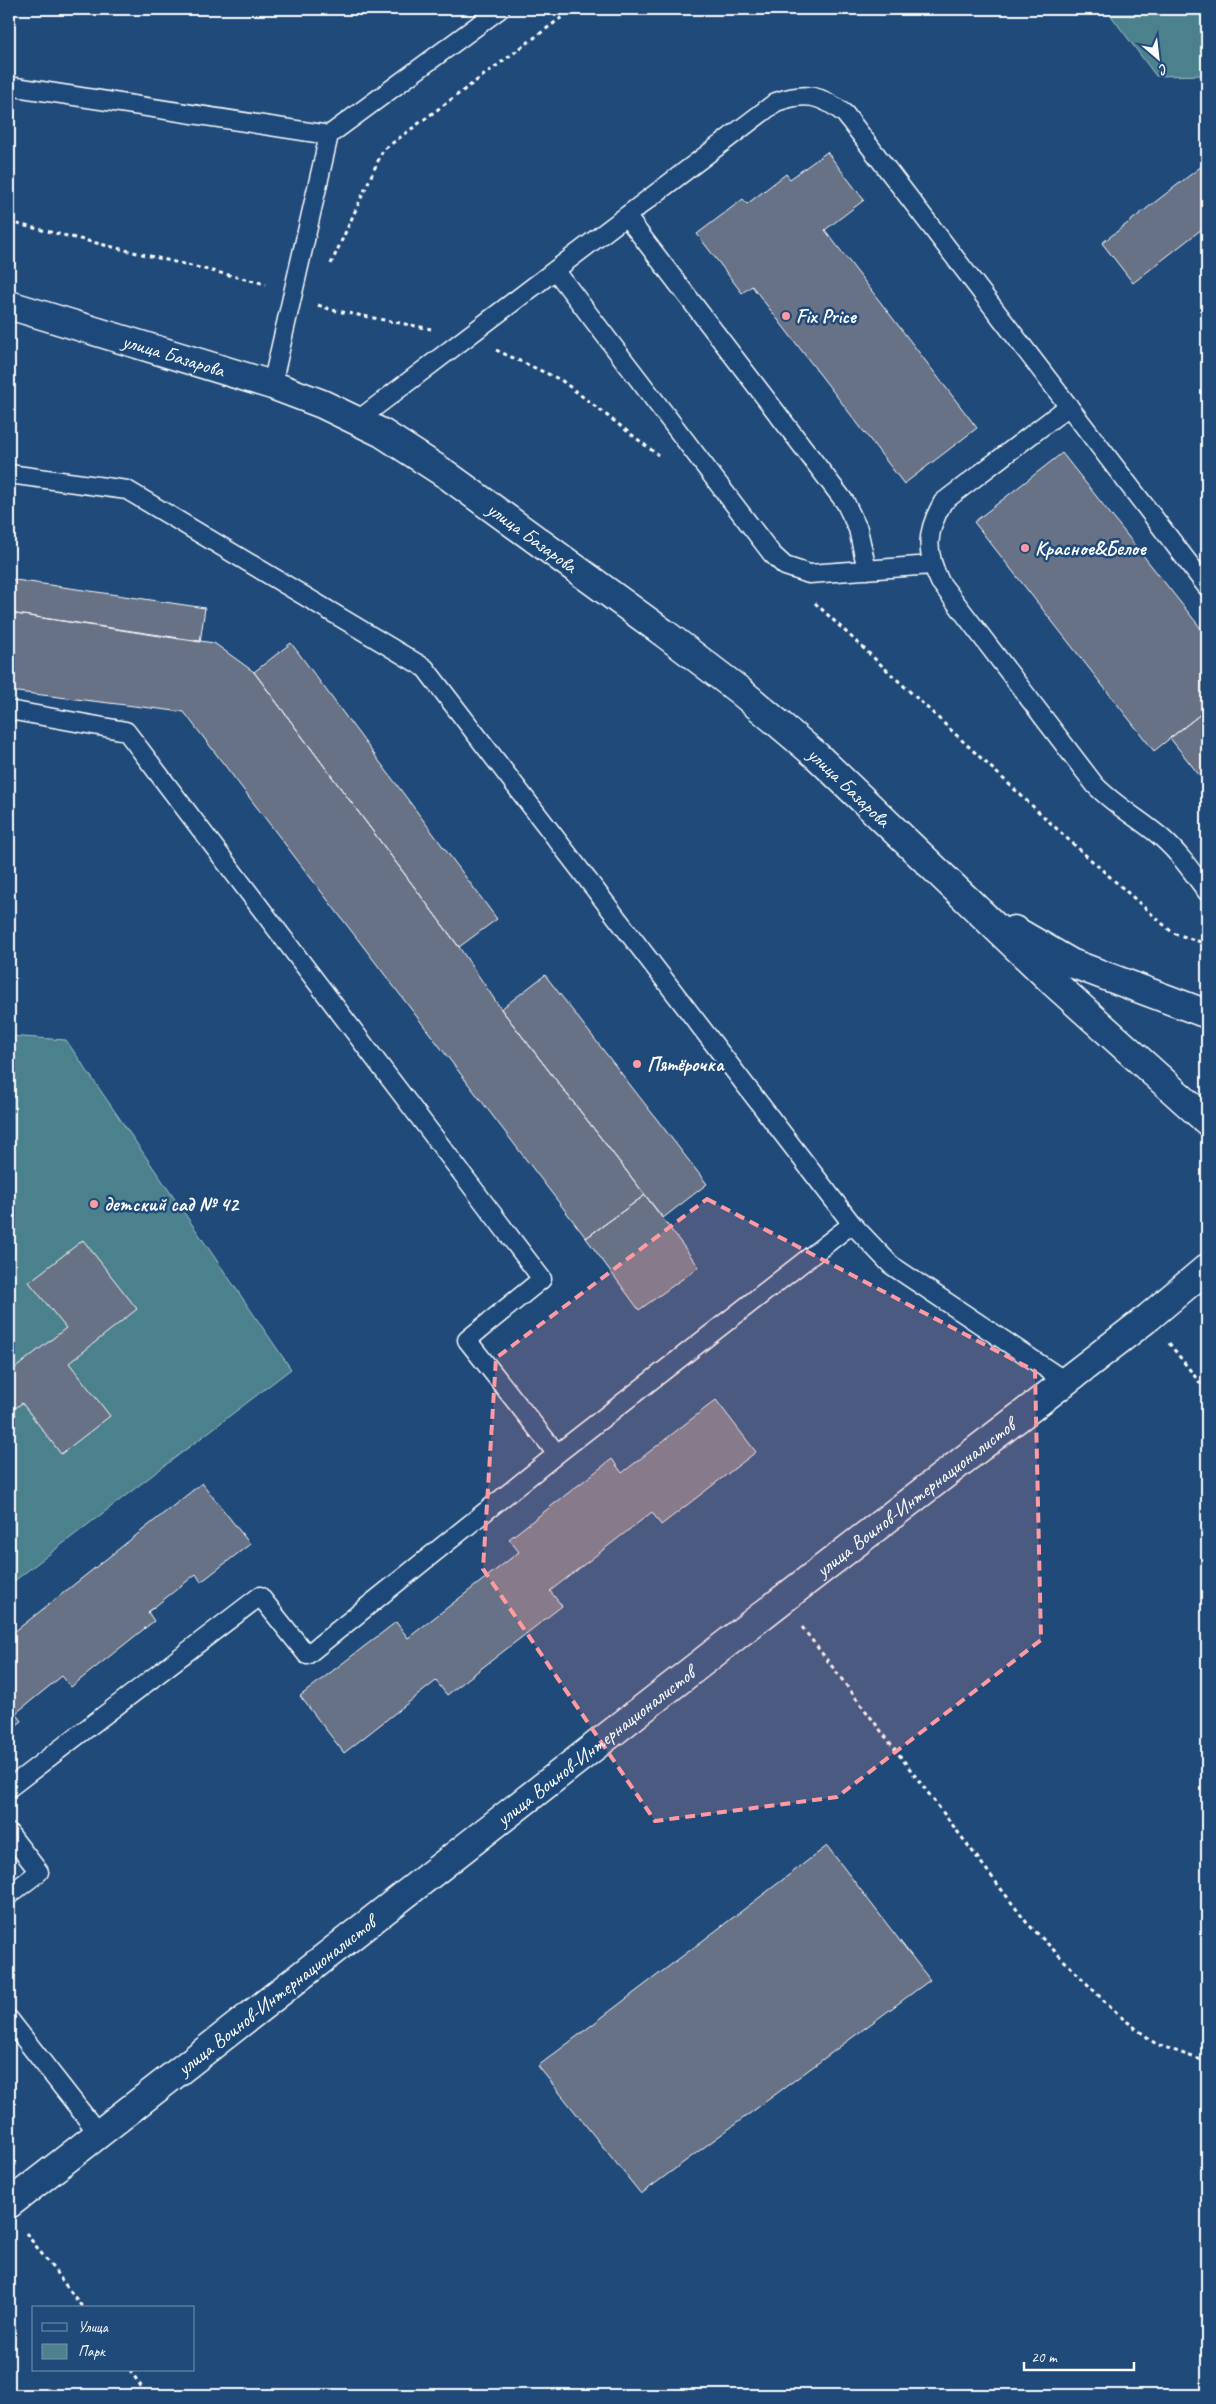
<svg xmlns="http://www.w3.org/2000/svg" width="1216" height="2404" font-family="Caveat,sans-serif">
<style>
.green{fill:#4c818d;stroke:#a6c0c6}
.building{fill:#677286;stroke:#fff}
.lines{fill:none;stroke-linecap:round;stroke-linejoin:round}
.service-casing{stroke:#fff;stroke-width:21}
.tertiary-casing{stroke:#fff;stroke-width:31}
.secondary-casing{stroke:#fff;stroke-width:31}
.path{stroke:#fff;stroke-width:3;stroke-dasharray:4 4;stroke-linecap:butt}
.service{stroke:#1f4a7a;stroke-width:18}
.tertiary{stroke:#1f4a7a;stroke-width:28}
.secondary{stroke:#1f4a7a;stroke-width:28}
.marked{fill:#ff9aa2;fill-opacity:0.2;stroke:#ff9aa2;stroke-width:4;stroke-dasharray:10 6;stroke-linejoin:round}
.poi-dot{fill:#ff9aa2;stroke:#1f4a7a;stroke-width:2}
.labels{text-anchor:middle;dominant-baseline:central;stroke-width:5;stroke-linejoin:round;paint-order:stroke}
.poi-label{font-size:20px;font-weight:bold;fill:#fff;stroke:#1f4a7a;text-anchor:start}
.street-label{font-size:20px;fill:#fff;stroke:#1f4a7a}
</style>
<rect width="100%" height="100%" fill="#1f4a7a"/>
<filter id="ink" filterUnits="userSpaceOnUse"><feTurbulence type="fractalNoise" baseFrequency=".02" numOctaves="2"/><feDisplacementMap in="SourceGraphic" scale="10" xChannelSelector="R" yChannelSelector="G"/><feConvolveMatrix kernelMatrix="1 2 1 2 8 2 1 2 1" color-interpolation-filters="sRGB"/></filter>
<g filter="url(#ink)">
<path class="green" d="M 1106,9 L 1207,9 L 1207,75 L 1156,76 Z
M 9,1036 L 66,1040 L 291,1369 L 9,1585 Z"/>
<path class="building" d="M 827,152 L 864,200 L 825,230 L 977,428 L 904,484 L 752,286 L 742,293 L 697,234 L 743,199 L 747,204 L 786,174 L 790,179 Z
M 1207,162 L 1207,225 L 1133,283 L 1102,243 Z
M 1062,453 L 1207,636 L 1207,709 L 1154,751 L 974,522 Z
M 9,579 L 205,608 L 200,642 L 9,613 Z
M 9,613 L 214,643 L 254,672 L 459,947 L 501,1009 L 645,1195 L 586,1238 L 184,712 L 9,691 Z
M 291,643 L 497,919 L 459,947 L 254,672 Z
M 1207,709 L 1207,785 L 1170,738 Z
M 545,975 L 707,1184 L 663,1218 L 501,1009 Z
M 645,1195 L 699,1267 L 639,1310 L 586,1238 Z
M 83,1240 L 137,1309 L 69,1363 L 110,1416 L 61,1454 L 22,1403 L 9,1413 L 9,1373 L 66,1328 L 29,1282 Z
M 716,1400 L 756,1452 L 661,1525 L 652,1512 L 550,1591 L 562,1606 L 447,1695 L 436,1681 L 344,1753 L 300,1696 L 396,1622 L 408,1638 L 519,1552 L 509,1539 L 612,1459 L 622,1473 Z
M 202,1483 L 250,1544 L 201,1582 L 196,1574 L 148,1612 L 154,1621 L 71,1687 L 62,1676 L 16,1713 L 22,1721 L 9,1731 L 9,1636 Z
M 827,1846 L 930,1980 L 641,2194 L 538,2066 Z"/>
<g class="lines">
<g class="service-casing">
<path id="service" d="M 9,86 L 329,135
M 626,216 L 845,502 L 858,529 L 867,570
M 555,270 L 772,554 L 785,566 L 809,574 L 932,565
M 272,385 L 329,135 L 500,9
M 1069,406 L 943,502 C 926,532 925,551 940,582 L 1095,785 C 1115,806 1140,819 1162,838 C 1180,854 1193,873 1207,892
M 358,420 L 776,102 C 805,92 820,94 845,114 L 1207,587
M 9,474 L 127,490 L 425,668 L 852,1224 L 891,1265 L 1065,1381
M 9,710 L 126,731 L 542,1279 L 467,1340 L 557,1454 L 307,1655 L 260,1596 L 9,1788
M 557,1454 L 852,1224
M 9,1833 L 39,1872 L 9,1895
M 9,2019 L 98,2133"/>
</g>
<g class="tertiary-casing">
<g id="tertiary">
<path id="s1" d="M 9,2204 L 782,1600 L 1149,1317 L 1207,1268"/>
</g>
</g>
<g class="secondary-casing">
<g id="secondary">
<path id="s2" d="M 9,305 L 272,385 L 322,404 L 382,433 L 447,475 L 664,633 L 740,691 L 817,756 L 1054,983 L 1207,1121"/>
<path d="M 1014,930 L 1071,963 L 1207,1014"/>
</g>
</g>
<path class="path" d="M 9,222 L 266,284
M 331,264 L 383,150 L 573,9
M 318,305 L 332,310 L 431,329
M 496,350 L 561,380 L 658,455
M 815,603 L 1072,843 L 1173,933 L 1207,944
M 1169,1343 L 1207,1392
M 802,1627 L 1027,1923 L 1116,2013 L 1156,2044 L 1207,2062
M 26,2233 L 83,2308
M 130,2370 L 147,2395"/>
<use href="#service" class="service"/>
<use href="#tertiary" class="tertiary"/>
<use href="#secondary" class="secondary"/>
</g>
</g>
<path class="marked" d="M 707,1199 L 1035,1371 L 1041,1640 L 837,1797 L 655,1821 L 483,1569 L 496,1358 Z"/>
<g class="poi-dot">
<circle cx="786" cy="316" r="5"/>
<circle cx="1025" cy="548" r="5"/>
<circle cx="637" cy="1064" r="5"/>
<circle cx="94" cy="1204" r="5"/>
</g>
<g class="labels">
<g class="poi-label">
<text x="796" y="316">Fix Price</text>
<text x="1035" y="548">Красное&amp;Белое</text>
<text x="647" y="1064">Пятёрочка</text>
<text x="104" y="1204">детский сад № 42</text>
</g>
<g class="street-label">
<text stroke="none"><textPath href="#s2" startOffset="172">улица Базарова</textPath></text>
<text stroke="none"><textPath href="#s2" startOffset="578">улица Базарова</textPath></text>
<text stroke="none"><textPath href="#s2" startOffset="982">улица Базарова</textPath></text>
<text stroke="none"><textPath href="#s1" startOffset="1149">улица Воинов-Интернационалистов</textPath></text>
<text stroke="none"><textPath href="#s1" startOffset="744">улица Воинов-Интернационалистов</textPath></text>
<text stroke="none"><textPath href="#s1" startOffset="339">улица Воинов-Интернационалистов</textPath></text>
</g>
</g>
<rect width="1216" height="2404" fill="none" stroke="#1f4a7a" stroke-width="30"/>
<rect x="15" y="15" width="1186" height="2374" fill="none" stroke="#fff" stroke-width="2" filter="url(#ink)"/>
<rect x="32" y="2306" width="162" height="65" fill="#1f4a7a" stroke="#7992af"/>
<rect x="42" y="2323" width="25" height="8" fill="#1f4a7a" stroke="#7992af"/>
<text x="78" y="2332" font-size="15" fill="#ffffff">Улица</text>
<rect x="42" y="2344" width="25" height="15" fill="#4c818d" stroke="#7992af"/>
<text x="78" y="2356" font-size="15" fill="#ffffff">Парк</text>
<g transform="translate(1158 58) rotate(152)" stroke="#1f4a7a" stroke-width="4" paint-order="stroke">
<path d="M0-4L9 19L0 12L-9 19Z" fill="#ffffff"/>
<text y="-8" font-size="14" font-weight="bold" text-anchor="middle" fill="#ffffff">С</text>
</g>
<path d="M1024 2362v8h110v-8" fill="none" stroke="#ffffff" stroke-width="2.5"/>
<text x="1031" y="2362" font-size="15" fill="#ffffff" stroke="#1f4a7a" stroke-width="4" paint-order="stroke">20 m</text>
</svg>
